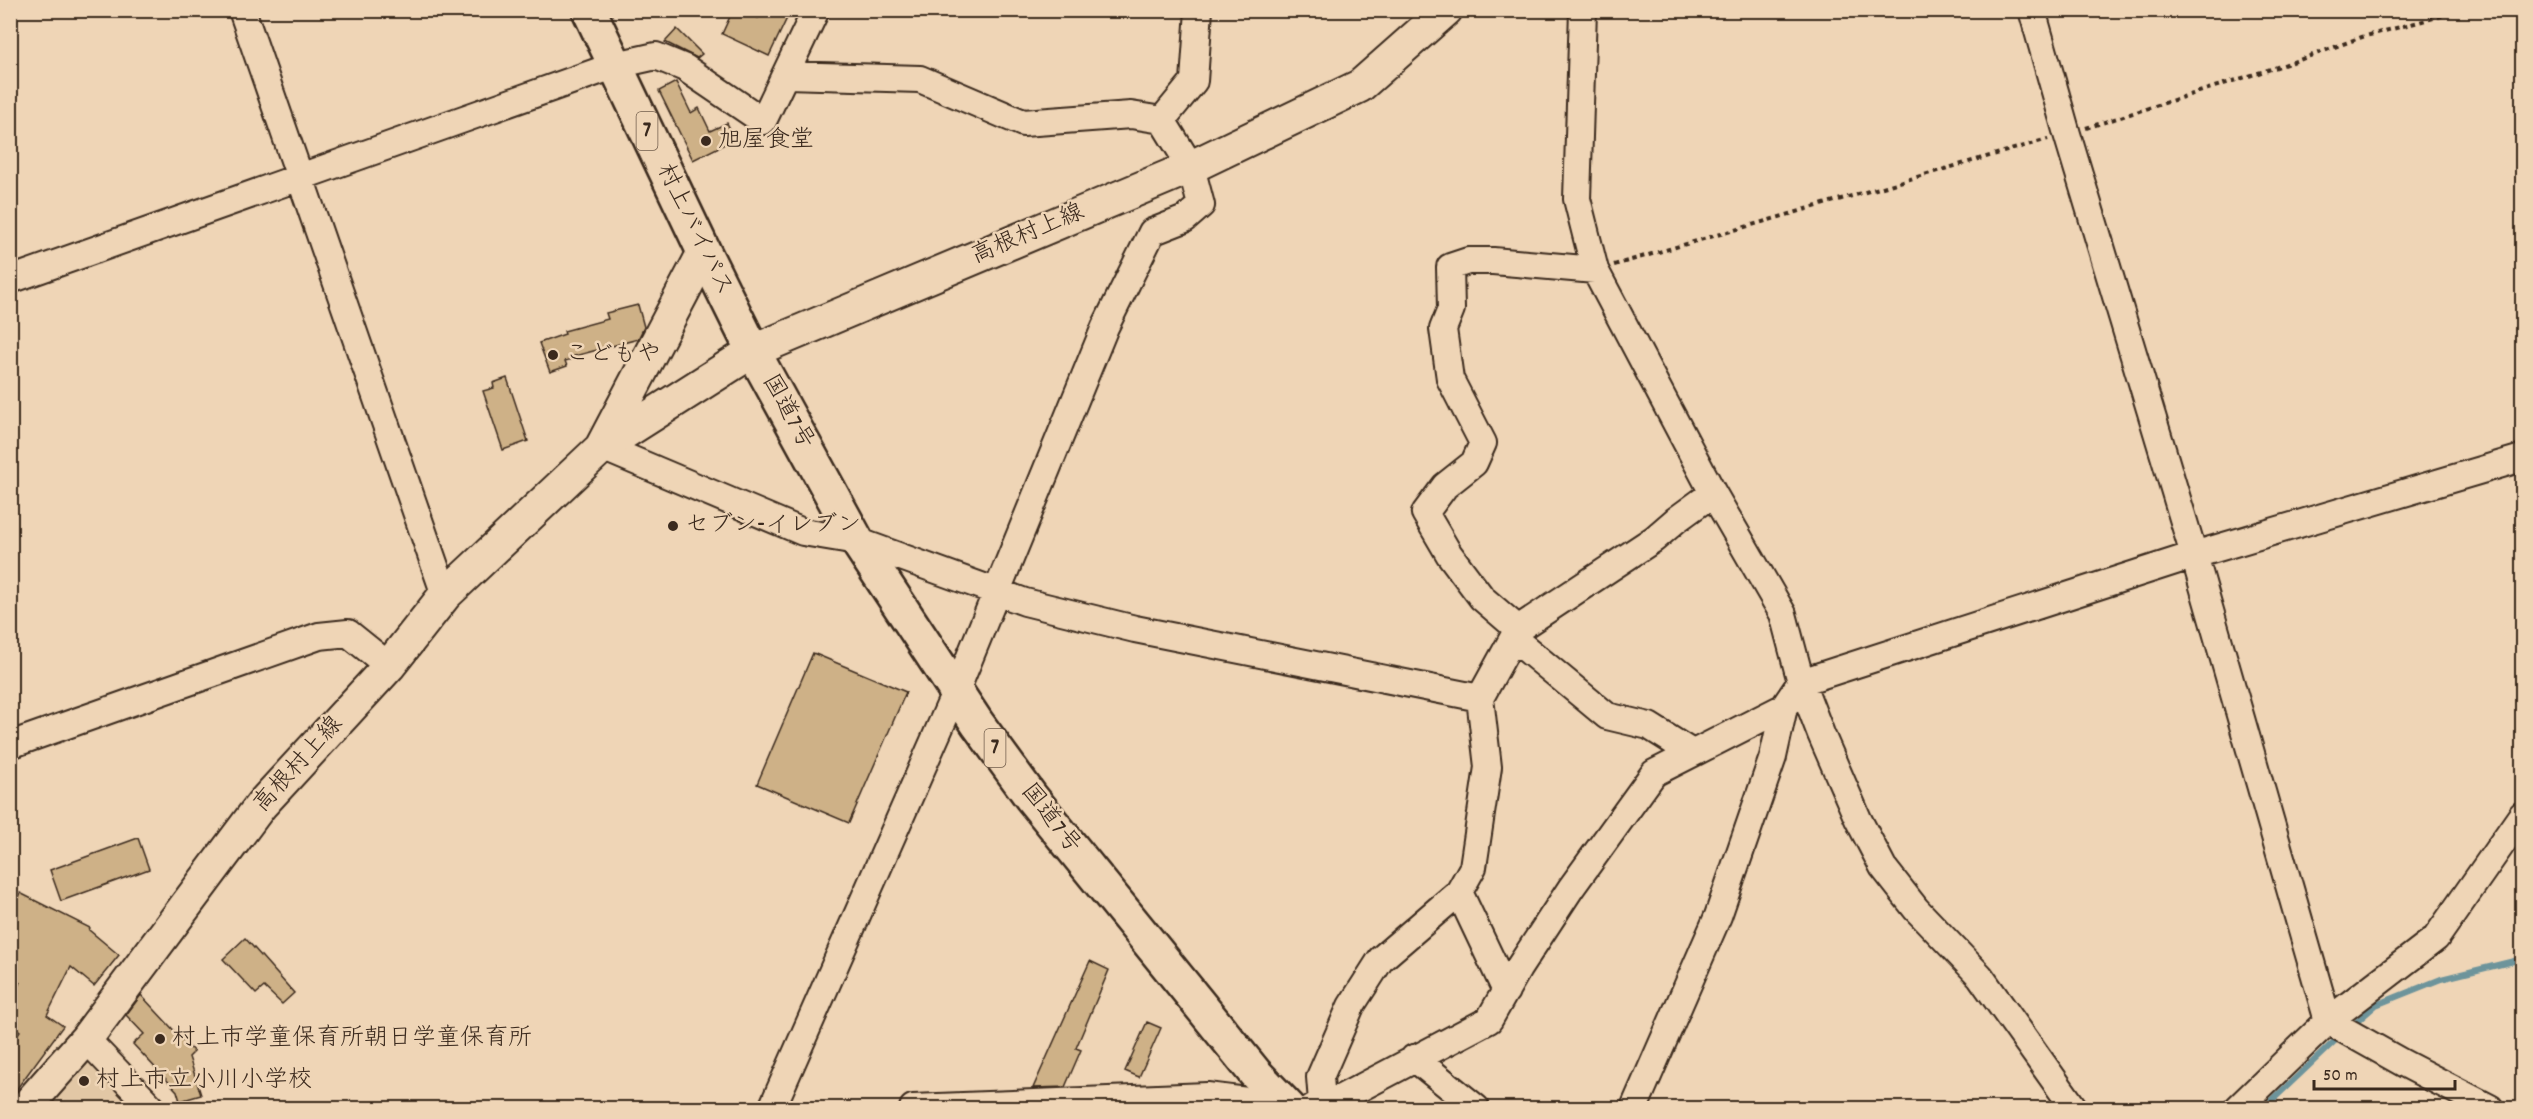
<svg xmlns="http://www.w3.org/2000/svg" width="2533" height="1119" font-family="Dekko,'Klee One',sans-serif">
<style>
.built{fill:#e2c7a5}
.lines{fill:none;stroke-linecap:round;stroke-linejoin:round}
.stream{stroke:#6d949b;stroke-width:6}
.building{fill:#ceb187;stroke:#3b2a1e;stroke-width:1.5}
.minor-casing{stroke:#3b2a1e;stroke-width:30}
.major-casing{stroke:#3b2a1e;stroke-width:36}
.highway-casing{stroke:#3b2a1e;stroke-width:38}
.path{stroke:#3b2a1e;stroke-width:4;stroke-dasharray:4.5 4.5;stroke-linecap:butt}
.minor{stroke:#efd5b6;stroke-width:26}
.major{stroke:#efd5b6;stroke-width:32}
.highway{stroke:#efd5b6;stroke-width:33}
.poi-dot{fill:#3b2a1e;stroke:#efd5b6;stroke-width:2}
.labels{text-anchor:middle;dominant-baseline:central;stroke-width:5;stroke-linejoin:round;paint-order:stroke}
.shield{fill:#efd5b6;stroke:#715d4c;stroke-width:1.5}
.shield-label{font-size:22px;font-weight:bold;fill:#3b2a1e}
.poi-label{font-size:24px;fill:#3b2a1e;stroke:#efd5b6;text-anchor:start}
.street-label{font-size:24px;fill:#3b2a1e;stroke:#efd5b6}
</style>
<rect width="100%" height="100%" fill="#efd5b6"/>
<filter id="ink" filterUnits="userSpaceOnUse"><feTurbulence type="fractalNoise" baseFrequency=".0167" numOctaves="2"/><feDisplacementMap in="SourceGraphic" scale="12" xChannelSelector="R" yChannelSelector="G"/><feConvolveMatrix kernelMatrix="1 2 1 2 8 2 1 2 1" color-interpolation-filters="sRGB"/></filter>
<g filter="url(#ink)">
<path class="built" d="M 83,1053 L 132,1108 L 38,1108 Z"/>
<g class="lines">
<path class="stream" d="M 2352,1026 L 2376,1005 L 2441,979 L 2522,959
M 2264,1108 L 2340,1036"/>
</g>
<path class="building" d="M 733,10 L 742,10 L 758,18 L 762,10 L 772,10 L 787,18 L 769,56 L 722,34 Z
M 677,29 L 702,54 L 697,58 L 665,42 Z
M 676,82 L 691,113 L 699,108 L 710,131 L 727,123 L 735,139 L 693,160 L 659,91 Z
M 638,305 L 644,327 L 638,339 L 571,357 L 572,359 L 565,361 L 567,366 L 550,372 L 539,343 L 565,334 L 564,331 L 608,319 L 606,313 Z
M 507,378 L 528,441 L 503,450 L 483,391 L 494,388 L 493,383 Z
M 813,653 L 906,692 L 849,823 L 757,784 Z
M 138,838 L 149,869 L 61,901 L 50,870 Z
M 20,893 L 90,928 L 89,930 L 119,955 L 94,986 L 71,967 L 47,1015 L 63,1026 L 10,1098 L 10,1045 L 20,1031 L 10,1024 L 10,996 L 20,983 L 10,978 L 10,898 L 16,900 Z
M 245,938 L 294,993 L 282,1004 L 264,987 L 256,994 L 223,959 Z
M 1090,961 L 1109,970 L 1076,1048 L 1081,1050 L 1065,1087 L 1033,1088 Z
M 141,995 L 194,1052 L 189,1057 L 201,1095 L 180,1101 L 177,1091 L 133,1044 L 144,1034 L 126,1015 Z
M 1147,1022 L 1161,1028 L 1139,1077 L 1125,1071 Z"/>
<g class="lines">
<g class="minor-casing">
<path id="minor" d="M 242,10 L 445,595
M 1583,10 L 1577,199 L 1595,270 L 1713,493 L 1783,614 L 1801,682 L 1821,734 L 1858,819 L 1883,867 L 1916,909 L 1980,976 L 2074,1108
M 2032,10 L 2067,134 L 2194,555 L 2328,1021 L 2403,1063 L 2490,1108
M 1162,120 L 1194,81 L 1199,10
M 10,280 L 616,65 L 656,56 L 685,68 L 763,121 L 816,10
M 602,447 L 803,532 L 857,541 L 1025,602 L 1135,629 L 1480,698
M 1518,629 L 1482,598 L 1449,554 L 1425,513 L 1445,486 L 1474,463 L 1483,443 L 1450,379 L 1443,329 L 1451,309 L 1450,267 L 1468,261 L 1493,261 L 1595,270
M 1513,638 L 1607,716 L 1649,726 L 1692,753
M 10,745 L 319,636 L 348,633 L 389,666
M 1459,892 L 1506,991
M 86,1039 L 152,1108
M 1414,1058 L 1476,1108
M 1322,1102 L 1341,1098 L 1489,1020 L 1518,969 L 1571,888 L 1654,773 L 1784,707
M 772,1108 L 956,691 L 1105,327 L 1152,232 L 1185,219 L 1201,205 L 1191,167 L 1162,120 L 1131,115 L 1023,123 L 920,79 L 787,75
M 913,1108 L 1207,1096 L 1255,1102 L 1271,1089
M 1312,1108 L 1322,1102 L 1320,1077 L 1351,1006 L 1381,959 L 1459,892 L 1473,867 L 1488,767 L 1480,698 L 1518,629 L 1654,539 L 1676,520 L 1713,493
M 1634,1108 L 1718,916 L 1773,757 L 1784,707 L 1801,682 L 2194,555 L 2522,458
M 2238,1108 L 2328,1021 L 2436,938 L 2522,815"/>
</g>
<g class="major-casing">
<path id="major" d="M 602,446 L 704,252
M 25,1108 L 86,1039 L 261,805 L 389,666 L 445,595 L 602,447 L 753,351 L 1191,167 L 1360,86 L 1446,10"/>
</g>
<g class="highway-casing">
<path id="highway" d="M 589,10 L 704,252 L 753,351 L 857,541 L 977,723 L 1031,797 L 1255,1073 L 1289,1108"/>
</g>
<path class="path" d="M 2086,128 L 2299,60 L 2362,37 L 2464,10
M 1614,265 L 2048,139"/>
<use href="#minor" class="minor"/>
<use href="#major" class="major"/>
<use href="#highway" class="highway"/>
</g>
</g>
<g class="poi-dot">
<circle cx="706" cy="141" r="6"/>
<circle cx="553" cy="355" r="6"/>
<circle cx="673" cy="526" r="6"/>
<circle cx="160" cy="1039" r="6"/>
<circle cx="84" cy="1081" r="6"/>
</g>
<g class="labels">
<g class="shield">
<rect x="636.5" y="112" width="21" height="38" rx="4.5"/>
<rect x="984.5" y="729" width="21" height="38" rx="4.5"/>
</g>
<g class="shield-label">
<text x="647" y="131">7</text>
<text x="995" y="748">7</text>
</g>
<g class="poi-label">
<text x="718" y="141">旭屋食堂</text>
<text x="565" y="355">こどもや</text>
<text x="685" y="526">セブン-イレブン</text>
<text x="172" y="1039">村上市学童保育所朝日学童保育所</text>
<text x="96" y="1081">村上市立小川小学校</text>
</g>
<g class="street-label">
<text transform="translate(694 230) rotate(64)">村上バイパス</text>
<text transform="translate(1028 235) rotate(-23)">高根村上線</text>
<text transform="translate(787 412) rotate(61)">国道7号</text>
<text transform="translate(299 765) rotate(-48)">高根村上線</text>
<text transform="translate(1050 819) rotate(52)">国道7号</text>
</g>
</g>
<rect width="2533" height="1119" fill="none" stroke="#efd5b6" stroke-width="36"/>
<rect x="18" y="18" width="2497" height="1083" fill="none" stroke="#3b2a1e" stroke-width="2" filter="url(#ink)"/>
<path d="M2314 1080v9h141v-9" fill="none" stroke="#3b2a1e" stroke-width="3"/>
<text x="2323" y="1080" font-size="18" fill="#3b2a1e" stroke="#efd5b6" stroke-width="4.5" paint-order="stroke">50 m</text>
</svg>
